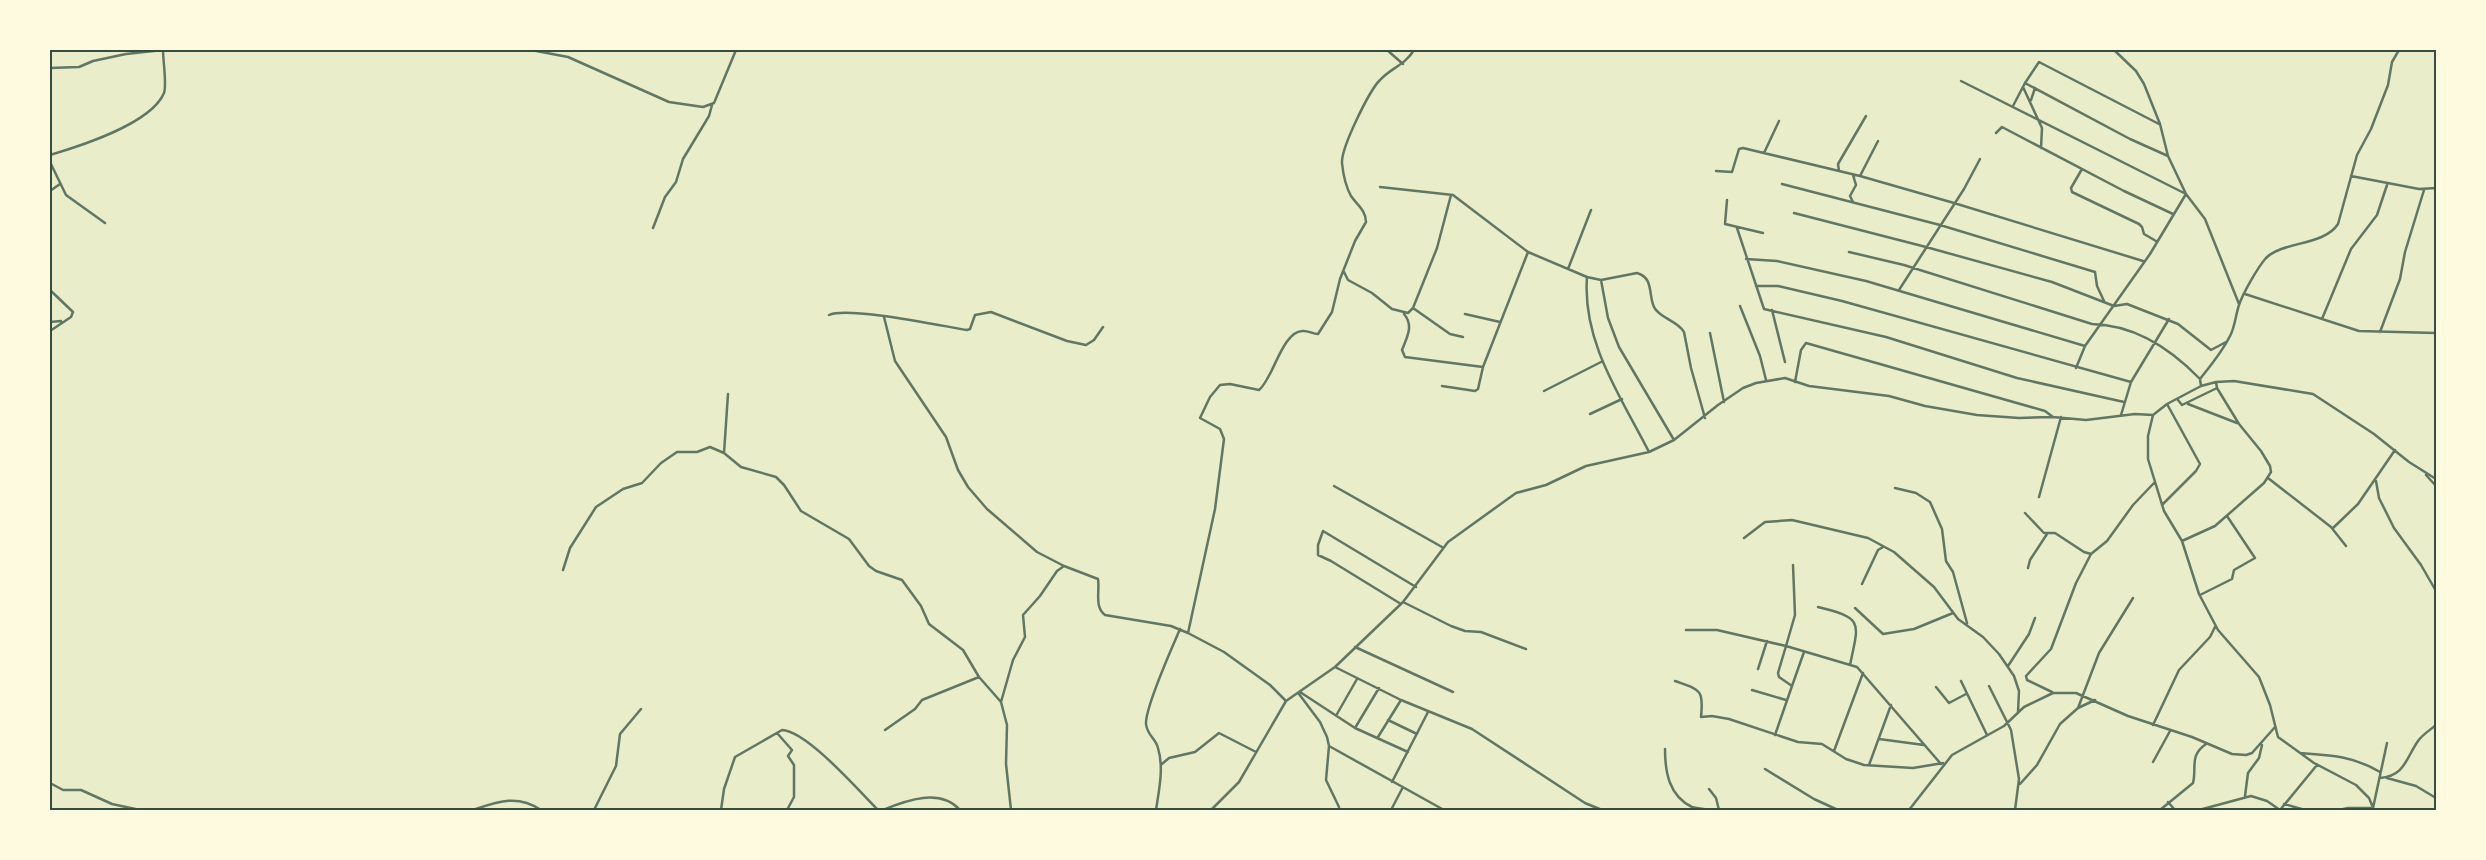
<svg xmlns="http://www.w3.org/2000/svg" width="2486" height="860" font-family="Lato,sans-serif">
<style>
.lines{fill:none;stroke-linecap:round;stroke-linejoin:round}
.minor{stroke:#617663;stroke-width:2.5}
.neatline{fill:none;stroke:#344e41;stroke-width:2}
</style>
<rect width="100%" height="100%" fill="#e9edc9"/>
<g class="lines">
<path class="minor" d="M 531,50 L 568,57 L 669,102 L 703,107 L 714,103 L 736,50
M 1387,50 L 1403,64
M 2114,50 L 2136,71 L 2144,84 L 2160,124 L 2168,156 L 2186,194 L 2205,219 L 2239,304
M 50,68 L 79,67 L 93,61 L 126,54 L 163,50
M 1961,81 L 2186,194 L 2150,254 L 2085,346 L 2076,368
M 2025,83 L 2130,139 L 2168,156
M 2023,87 L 2042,128 L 2041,148
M 2031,100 L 2035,88
M 2013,106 L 2025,83 L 2039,62 L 2159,124
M 1996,133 L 2002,127 L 2124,191 L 2173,214
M 1764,153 L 1779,121
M 50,155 C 80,146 151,124 164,93 C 167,85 163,61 163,50
M 50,162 L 66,195 L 105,223
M 2082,169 L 2071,188 L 2072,192 L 2139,224 L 2142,227 L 2144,234 L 2156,241
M 1716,171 L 1732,172 L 1739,149 L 1743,148 L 1860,176 L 1954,203 L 2143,261
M 1839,171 L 1838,164 L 1866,116
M 1853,175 L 1856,185 L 1850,196 L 1853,202
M 1860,176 L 1878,141
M 2351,176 L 2419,189 L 2436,188
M 1782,184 L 1940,225 L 2095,272 L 2097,286 L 2104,301
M 1380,187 L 1453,195 L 1528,252 L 1587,277 L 1601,280 L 1637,273 C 1654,278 1648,294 1654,307 C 1659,318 1678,321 1684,332 L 1691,368 L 1705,418
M 50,191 L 60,184
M 1727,200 L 1725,224 L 1763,233
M 1794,213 L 1926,247 L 2052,282 L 2114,306 L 2127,304 L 2178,324 L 2211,350 L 2226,342
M 653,228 L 665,197 L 676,182 L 683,159 L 709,116 L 712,105
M 1737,228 L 1764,309 L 1886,337 L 2017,378 L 2124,402
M 1849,252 L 1904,265 L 2092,324 C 2135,325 2171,349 2200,379
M 1746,259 L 1777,261 L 1866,281 L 2085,346
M 1568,269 L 1591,210
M 1344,272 L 1348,280 L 1372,293 L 1392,309 L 1408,313 L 1413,308 L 1437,248 L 1451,195
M 1587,277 C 1582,342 1621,397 1649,452
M 1601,280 L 1608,318 L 1619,347 L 1674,440
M 1756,286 L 1778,286 L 1842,301 L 2131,382
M 50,290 L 73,312 L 71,317 L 50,331
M 1899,290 L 1964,189 L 1980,159
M 2245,294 L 2359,331 L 2436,333
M 1740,306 L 1760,356 L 1766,380
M 1413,308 L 1450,334 L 1463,337
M 1772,310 L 1785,362
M 1404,314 C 1414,326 1407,337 1402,350 L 1405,357 L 1483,367
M 1465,314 L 1500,322
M 829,315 C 847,306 942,326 967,330 L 970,329 L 975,315 L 991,312 L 1067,341 L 1086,345 L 1094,340 L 1103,327
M 884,317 L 895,361 L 946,437 L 958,470 L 968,487 L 987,509 L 1037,552 L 1064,566
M 2322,319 L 2351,249 L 2377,215 L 2387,185
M 50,322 L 61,321
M 2380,332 L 2400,279 L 2405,252 L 2424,190
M 1710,333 L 1724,402
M 1795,382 L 1801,350 L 1806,343 L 2045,411 L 2053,417
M 1442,386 L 1475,391 L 1478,389 L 1483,367 L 1528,252
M 2201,386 L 2200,379 C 2211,365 2223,351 2231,334 C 2235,325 2236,314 2239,305 C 2243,293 2258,267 2266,258 C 2283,241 2324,246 2338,224 L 2357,155 L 2371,129 L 2388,85 L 2392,62 L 2399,50
M 1544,391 L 1601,362
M 728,394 L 724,453 L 741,467 L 776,477 L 784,485 L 801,511 L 849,539 L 869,566 L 876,571 L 902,580 L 921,606 L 929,624 L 963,650 L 979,677 L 1001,702 L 1007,725 L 1006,764 L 1011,810
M 2178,400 L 2182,405 L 2217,388
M 2188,404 L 2237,423
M 1590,414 L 1622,399
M 2121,415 L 2131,382 L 2169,319
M 2426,475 L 2436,486
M 2268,478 L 2331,527 L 2346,546
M 2376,481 L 2379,498 L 2394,528 L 2421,565 L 2436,591
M 1334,486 L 1442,547
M 1895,488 L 1916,493 L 1930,502 L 1942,529 L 1946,561 L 1953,572 L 1967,623
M 2039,497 L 2061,417
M 2162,505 L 2196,471 L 2200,464 L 2167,404
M 2025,513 L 2044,533 L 2055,533 L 2084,552 L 2091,554
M 2333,528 L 2358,504 L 2395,450
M 1744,538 L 1765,522 L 1792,520 L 1868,538 L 1894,552 L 1934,587 L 1958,619 L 1983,637 L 1999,654 L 2014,676 L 2019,691 L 2018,712
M 2182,541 L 2215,526 L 2264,483 L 2271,472 L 2270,466 L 2261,451 L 2239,424 L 2217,388 L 2216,382
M 1793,565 L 1795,615 L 1786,646 L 1857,667 L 1941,764
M 2028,568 L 2030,560 L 2047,534
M 563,570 L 570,548 L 596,507 L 623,489 L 642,483 L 661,463 L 677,452 L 697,452 L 710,447 L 724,453
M 1862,584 L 1878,550 L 1883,547
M 2200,595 L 2232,579 L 2234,570 L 2255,558 L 2227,516
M 1403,602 L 1451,626 L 1465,631 L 1481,632 L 1526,649
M 1401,604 L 1331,561 L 1318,555 L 1318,545 L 1323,531 L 1416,587
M 1818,607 C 1864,618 1859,622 1850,665
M 1855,608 L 1883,634 L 1914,629 L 1953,613
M 1686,630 L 1717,630 L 1786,646 L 1778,673 L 1779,677 L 1792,686 L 1775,735
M 1355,647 L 1453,692
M 2008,666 L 2029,634 L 2035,618
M 1335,667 L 1401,700 L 1472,729 L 1585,803 L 1602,810
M 1758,669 L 1767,641
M 1675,681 C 1700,690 1704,689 1701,717 L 1712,716 L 1729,719 L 1798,742 L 1822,744 L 1846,759 L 1864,765 L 1913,768 L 1943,763
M 1961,681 L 1987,735
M 1792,686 L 1804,652
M 1989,686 L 2011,730 L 2019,779 L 2015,810
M 1936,687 L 1949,703 L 1966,694
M 1752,690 L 1786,700
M 1300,692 L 1355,728 L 1408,752
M 2052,692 L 2027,680 L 2026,676 L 2051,649 L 2076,583 L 2091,554 L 2107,541 L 2133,505 L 2154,483
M 1299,694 L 1320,722 L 1327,737 L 1329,746 L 1326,780 L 1339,807
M 1286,701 L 1270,685 L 1224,652 L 1188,633 L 1215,509 L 1224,439 L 1220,429 L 1200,418 L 1210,397 L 1220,385 L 1230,384 L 1259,390 C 1273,379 1282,332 1302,331 C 1308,330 1312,334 1318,334 L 1332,312 L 1340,279 L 1355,241 L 1366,222 C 1366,210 1357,205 1351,196 C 1346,187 1343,173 1342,163 C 1341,148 1369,91 1380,80 C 1391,68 1405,65 1414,50
M 1001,702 L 1013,660 L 1025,637 L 1023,615 L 1040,596 L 1057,571 L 1064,566 L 1098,579 C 1100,591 1094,607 1105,615 L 1171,626 L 1188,633
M 2078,708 L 2099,653 L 2133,598
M 1337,714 L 1357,679
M 1388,720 L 1417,734
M 2153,725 L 2179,670 L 2210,637 L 2215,627
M 1355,728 L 1379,688
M 885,730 L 915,709 L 922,700 L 979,677
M 777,733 L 792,750 L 788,756 L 794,765 L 794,797 L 787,810
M 1378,737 L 1401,700
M 1879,739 L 1924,745
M 1329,746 L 1444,810
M 1665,749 C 1665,772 1669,796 1692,807 C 1697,809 1703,808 1708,810
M 1834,751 L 1863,673
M 2300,753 C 2331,755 2353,756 2380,772
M 2153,762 L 2170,731
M 1162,764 L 1169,758 L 1195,752 L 1219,733 L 1256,752
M 1869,765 L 1891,705
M 1765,769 L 1814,799 L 1838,810
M 2380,778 C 2405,776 2406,758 2418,741 C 2422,735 2430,730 2436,725
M 2387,778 L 2416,786 L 2436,798
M 1392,782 L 1428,712
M 50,783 L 63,790 L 81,790 L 112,804 L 140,810
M 2020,784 L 2037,765 L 2060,724 L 2078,708 L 2095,700
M 1709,789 L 1716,798 L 1719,810
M 2245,796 L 2248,773 L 2259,758 L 2262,745
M 2168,802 L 2175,810
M 2284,804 L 2305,810
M 473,810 C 497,802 517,794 541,810
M 594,810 L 616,766 L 620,734 L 641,709
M 721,810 L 724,789 L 735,757 L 782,730 C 807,731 859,791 878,810
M 883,810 C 907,800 940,788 960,810
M 1156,810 C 1159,790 1164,768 1158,748 C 1156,739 1147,735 1146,724 C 1145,707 1172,648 1180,629
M 1211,810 L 1239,782 L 1286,701 L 1335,667 L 1403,602 L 1448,542 L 1516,493 L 1546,485 L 1586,466 L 1649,452 L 1674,440 L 1718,405 L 1743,388 L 1756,383 L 1785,378 L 1809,386 L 1889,396 L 1925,406 L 1977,415 L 2019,418 L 2053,417 L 2086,420 L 2135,414 L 2153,415
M 1391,810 L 1403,787
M 1909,810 L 1952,755 L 2004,726 L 2024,707 L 2053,693 L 2076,693 L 2128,716 L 2192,737 L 2232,754 L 2246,755 L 2252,753 L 2275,727
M 2160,810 L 2193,783 C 2197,766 2189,756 2206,744
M 2199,810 L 2251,796 L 2267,801 L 2280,810 L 2317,765
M 2339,810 L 2348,808 L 2373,808 L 2387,743
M 2374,810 L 2369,798 L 2356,785 L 2314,763 L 2278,737 L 2270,705 L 2259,677 L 2218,630 L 2199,594 L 2182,541 L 2164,511 L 2148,459 L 2148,436 L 2153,415 L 2167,404 L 2201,386 L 2216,382 L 2234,381 L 2313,394 L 2374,434 L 2409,462 L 2436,479"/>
</g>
<rect width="2486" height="860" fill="none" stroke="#fefae0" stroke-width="102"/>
<rect x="51" y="51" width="2384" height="758" class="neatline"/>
</svg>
